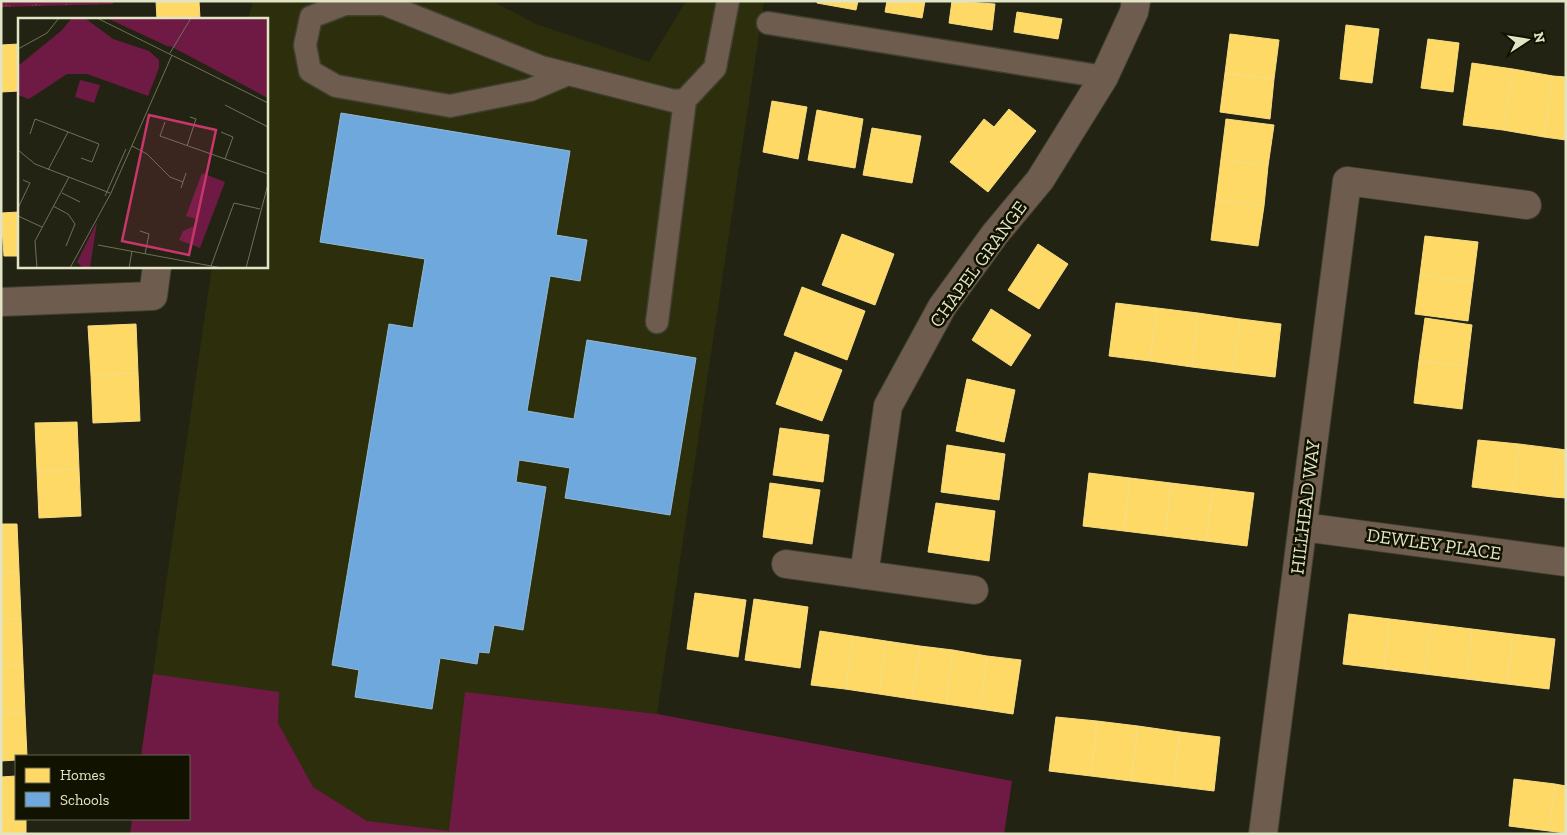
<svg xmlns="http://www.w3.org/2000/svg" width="1567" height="835" font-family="'Zilla Slab',serif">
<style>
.built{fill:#2c2e0c}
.grass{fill:url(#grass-tufts)}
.park{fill:#6e1a45}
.homes{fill:#ffd966;stroke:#f6dd83}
.schools{fill:#6fa8dc;stroke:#91bad5}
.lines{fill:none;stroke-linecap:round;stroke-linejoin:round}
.lane-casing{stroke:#3f4030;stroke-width:25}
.street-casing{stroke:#3f4030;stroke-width:30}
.lane{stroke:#6e5c4e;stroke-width:22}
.street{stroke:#6e5c4e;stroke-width:28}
.labels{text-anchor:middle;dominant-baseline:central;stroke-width:5;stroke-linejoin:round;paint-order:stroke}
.street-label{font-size:19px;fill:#e1e5c6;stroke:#111200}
.inset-road{fill:none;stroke:#6e715a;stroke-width:1}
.view{fill:#c7376b;fill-opacity:0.15;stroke:#c7376b;stroke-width:2.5}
.inset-edge{fill:none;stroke:#e1e5c6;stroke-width:2.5}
</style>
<defs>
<pattern id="grass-tufts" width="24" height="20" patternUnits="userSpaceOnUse" patternTransform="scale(1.25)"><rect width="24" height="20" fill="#6e1a45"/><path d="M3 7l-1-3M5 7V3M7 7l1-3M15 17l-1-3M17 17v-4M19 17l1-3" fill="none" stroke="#823b5e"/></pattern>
</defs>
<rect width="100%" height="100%" fill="#222312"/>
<path class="built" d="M 253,1 L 492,1 L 536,24 L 649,62 L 686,1 L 764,1 L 657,714 L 1012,781 L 1004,834 L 130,834 L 132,819 L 189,819 L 189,756 L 141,756 L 212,266 L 266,266 L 266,19 L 248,19 Z"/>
<path class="grass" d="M 1,1 L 113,1 L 113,4 L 1,7 Z"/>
<path class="park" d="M 153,674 L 279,692 L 278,723 L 313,787 L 367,821 L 449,831 L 465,692 L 657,714 L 1012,781 L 1004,834 L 130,834 L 132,819 L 189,819 L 189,756 L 141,756 Z"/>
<path class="homes" d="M 156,1 L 199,1 L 200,19 L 157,19 Z
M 817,1 L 858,1 L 856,10 L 817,3 Z
M 887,1 L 925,1 L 922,18 L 885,12 Z
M 952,1 L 995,4 L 992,30 L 949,23 Z
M 1017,12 L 1062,19 L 1058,39 L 1014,32 Z
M 1346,25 L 1379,29 L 1372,83 L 1340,79 Z
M 1230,34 L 1279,40 L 1274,79 L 1225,73 Z
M 1428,39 L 1459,43 L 1453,92 L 1421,88 Z
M 19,44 L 19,91 L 1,92 L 1,45 Z
M 1472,63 L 1513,69 L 1503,130 L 1463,125 Z
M 1513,69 L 1553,76 L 1544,137 L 1503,130 Z
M 1225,73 L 1274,79 L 1270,119 L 1220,112 Z
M 1553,76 L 1566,77 L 1566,140 L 1544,137 Z
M 772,101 L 807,107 L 798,159 L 763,152 Z
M 1009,109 L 1036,131 L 988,192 L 950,162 L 984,119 L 994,127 Z
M 817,110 L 863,119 L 855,168 L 808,160 Z
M 1226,119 L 1274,125 L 1268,166 L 1221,159 Z
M 872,128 L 921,136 L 912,183 L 863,175 Z
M 1221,159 L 1268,166 L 1264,206 L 1216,200 Z
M 1216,200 L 1264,206 L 1258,246 L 1211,240 Z
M 19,212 L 19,256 L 4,256 L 1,213 Z
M 842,234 L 894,254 L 875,305 L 822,285 Z
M 1425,236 L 1478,242 L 1473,282 L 1420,275 Z
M 1038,244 L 1068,264 L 1039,309 L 1008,290 Z
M 1420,275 L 1473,282 L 1468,321 L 1415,314 Z
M 802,287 L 865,311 L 847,360 L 784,335 Z
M 1116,303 L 1157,308 L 1150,361 L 1109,356 Z
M 1157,308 L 1198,313 L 1192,367 L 1150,361 Z
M 991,309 L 1031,335 L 1011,366 L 972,340 Z
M 1198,313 L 1240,319 L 1233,372 L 1192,367 Z
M 1425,318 L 1472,325 L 1467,366 L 1419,361 Z
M 1240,319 L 1281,324 L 1275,377 L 1233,372 Z
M 136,324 L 138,373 L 91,375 L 88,326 Z
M 795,352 L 842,370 L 822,421 L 776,404 Z
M 1419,361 L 1467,366 L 1462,409 L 1414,403 Z
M 138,373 L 140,421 L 93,423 L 91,375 Z
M 967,379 L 1015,390 L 1004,442 L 956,431 Z
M 77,422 L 79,469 L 37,471 L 35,423 Z
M 780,428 L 829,435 L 823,482 L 773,475 Z
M 1478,440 L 1519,444 L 1513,492 L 1472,487 Z
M 1519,444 L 1559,449 L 1553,497 L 1513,492 Z
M 947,445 L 1005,454 L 999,500 L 941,492 Z
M 1559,449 L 1566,450 L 1566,498 L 1553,497 Z
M 79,469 L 81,516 L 39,518 L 37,471 Z
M 1089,473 L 1130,478 L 1124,531 L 1083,526 Z
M 1130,478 L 1171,483 L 1165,536 L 1124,531 Z
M 770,483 L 820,490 L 812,544 L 763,537 Z
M 1171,483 L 1213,488 L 1206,541 L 1165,536 Z
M 1213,488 L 1254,493 L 1247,546 L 1206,541 Z
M 936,503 L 995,511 L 989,561 L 928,552 Z
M 1,524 L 17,524 L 19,571 L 1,572 Z
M 19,571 L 21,618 L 1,619 L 1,572 Z
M 695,593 L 746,600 L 738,657 L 687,649 Z
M 754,599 L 808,607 L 800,668 L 745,660 Z
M 1349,614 L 1390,619 L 1384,669 L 1343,664 Z
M 21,618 L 23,665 L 1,666 L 1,619 Z
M 1390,619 L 1431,624 L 1425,674 L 1384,669 Z
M 1431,624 L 1472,629 L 1466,679 L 1425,674 Z
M 1472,629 L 1513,634 L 1507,684 L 1466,679 Z
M 820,631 L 853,636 L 845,689 L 811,685 Z
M 1513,634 L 1555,639 L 1549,689 L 1507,684 Z
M 853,636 L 886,641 L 879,694 L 845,689 Z
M 886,641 L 920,646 L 912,699 L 879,694 Z
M 920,646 L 953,650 L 946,704 L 912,699 Z
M 953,650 L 987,656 L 980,709 L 946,704 Z
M 987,656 L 1021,660 L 1013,714 L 980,709 Z
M 23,665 L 25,713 L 1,714 L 1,666 Z
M 25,713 L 27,756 L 16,756 L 16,760 L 1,761 L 1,714 Z
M 1056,717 L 1097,721 L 1091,776 L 1049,771 Z
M 1097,721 L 1138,726 L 1131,781 L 1091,776 Z
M 1138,726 L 1180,732 L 1173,786 L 1131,781 Z
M 1180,732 L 1220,737 L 1214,791 L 1173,786 Z
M 16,776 L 16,819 L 26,819 L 26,821 L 1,822 L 1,777 Z
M 1514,779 L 1555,784 L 1549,831 L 1509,826 Z
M 1555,784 L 1566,786 L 1566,833 L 1549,831 Z
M 26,821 L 26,834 L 1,834 L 1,822 Z"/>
<path class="schools" d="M 341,113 L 570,151 L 556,235 L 587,240 L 580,281 L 550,276 L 527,411 L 574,419 L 587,340 L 696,358 L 670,515 L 565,498 L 570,468 L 519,460 L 516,482 L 546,487 L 523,630 L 494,625 L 489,653 L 479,652 L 477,664 L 440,658 L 432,709 L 355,697 L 359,670 L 332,665 L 389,324 L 413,328 L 425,259 L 320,242 Z"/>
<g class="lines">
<g class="lane-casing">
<path id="lane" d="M 768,23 L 1104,77
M 568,74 L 530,90 L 450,106 L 336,86 L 310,71 L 305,45 L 311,17 L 345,4 L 384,4 L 541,67 L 674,101 L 685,100 L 715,68 L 728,1
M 657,322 L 685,100"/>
</g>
<g class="street-casing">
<path id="street" d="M 1,302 L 153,296 L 157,266
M 1303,527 L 1566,562
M 786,564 L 974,590
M 864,575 L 888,406 L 942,307 L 995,234 L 1040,180 L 1104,77 L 1134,12 L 1136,1
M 1263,834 L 1347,181 L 1527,205"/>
</g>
<use href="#lane" class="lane"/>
<use href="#street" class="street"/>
</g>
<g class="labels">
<g class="street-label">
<text transform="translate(978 264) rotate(-54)">CHAPEL GRANGE</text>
<text transform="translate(1305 507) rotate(-83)">HILLHEAD WAY</text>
<text transform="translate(1434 544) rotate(8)">DEWLEY PLACE</text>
</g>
</g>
<g transform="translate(18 18)">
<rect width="250" height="250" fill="#222312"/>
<path d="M 89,0 L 250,0 L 250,80 L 167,35 ZM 79,204 L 72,250 L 65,250 L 59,244 Z" fill="#6e1a45"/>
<path d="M 89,0 L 131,0 L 147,5 L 151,29 ZM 176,0 L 190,0 L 189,9 L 202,20 L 202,27 L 190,27 L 187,34 L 250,66 L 250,80 L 158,31 ZM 214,0 L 225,0 L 230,18 L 227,19 Z" fill="#6e1a45"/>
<path d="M 54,0 L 67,0 L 95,21 L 131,33 L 141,42 L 141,50 L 130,78 L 69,56 L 49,56 L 11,81 L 0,77 L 0,48 L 43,13 ZM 62,62 L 82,67 L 76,85 L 57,79 ZM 184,155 L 207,164 L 182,230 L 161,222 L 165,213 L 176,208 L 178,201 L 168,198 Z" fill="#6e1a45"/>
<path class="inset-road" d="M 79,0 L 250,85M 0,31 L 29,15 L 41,0M 152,35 L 173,0M 207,87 L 250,109M 147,104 L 142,118 L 250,156M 203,114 L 215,119 L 207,141M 12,116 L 17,101 L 81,126 L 74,144 L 63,140M 114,128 L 129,136 L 152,159 L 165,164M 169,128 L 178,101 L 172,99M 0,132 L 17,146 L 92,175M 30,152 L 50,114M 163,170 L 168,155M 44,175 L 62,184M 87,178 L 108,131M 35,188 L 50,196 L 57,206 L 48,228M 0,190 L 12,165 L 5,162M 0,198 L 24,209M 122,213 L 131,216 L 127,236M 80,227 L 204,250M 193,248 L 216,185 L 242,191M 19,250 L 17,223 L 51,159M 52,250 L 93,175 L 154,37M 111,250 L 114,233M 228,250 L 250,166"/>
<path class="view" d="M 131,97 L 198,112 L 171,237 L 104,223 Z"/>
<rect width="250" height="250" class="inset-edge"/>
</g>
<rect width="1567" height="835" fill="none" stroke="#e1e5c6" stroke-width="5"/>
<rect x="15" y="755" width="175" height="65" fill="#111200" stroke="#64664f"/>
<rect x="25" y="768" width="25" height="15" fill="#ffd966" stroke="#64664f"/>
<text x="60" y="780" font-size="15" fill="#e1e5c6">Homes</text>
<rect x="25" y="792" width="25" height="15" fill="#6fa8dc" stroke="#64664f"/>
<text x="60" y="805" font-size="15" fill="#e1e5c6">Schools</text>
<g transform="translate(1527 40) rotate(78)" stroke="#111200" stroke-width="4" paint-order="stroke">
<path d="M0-4L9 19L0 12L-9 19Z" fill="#e1e5c6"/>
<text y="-8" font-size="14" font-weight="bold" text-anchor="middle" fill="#e1e5c6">N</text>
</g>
</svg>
